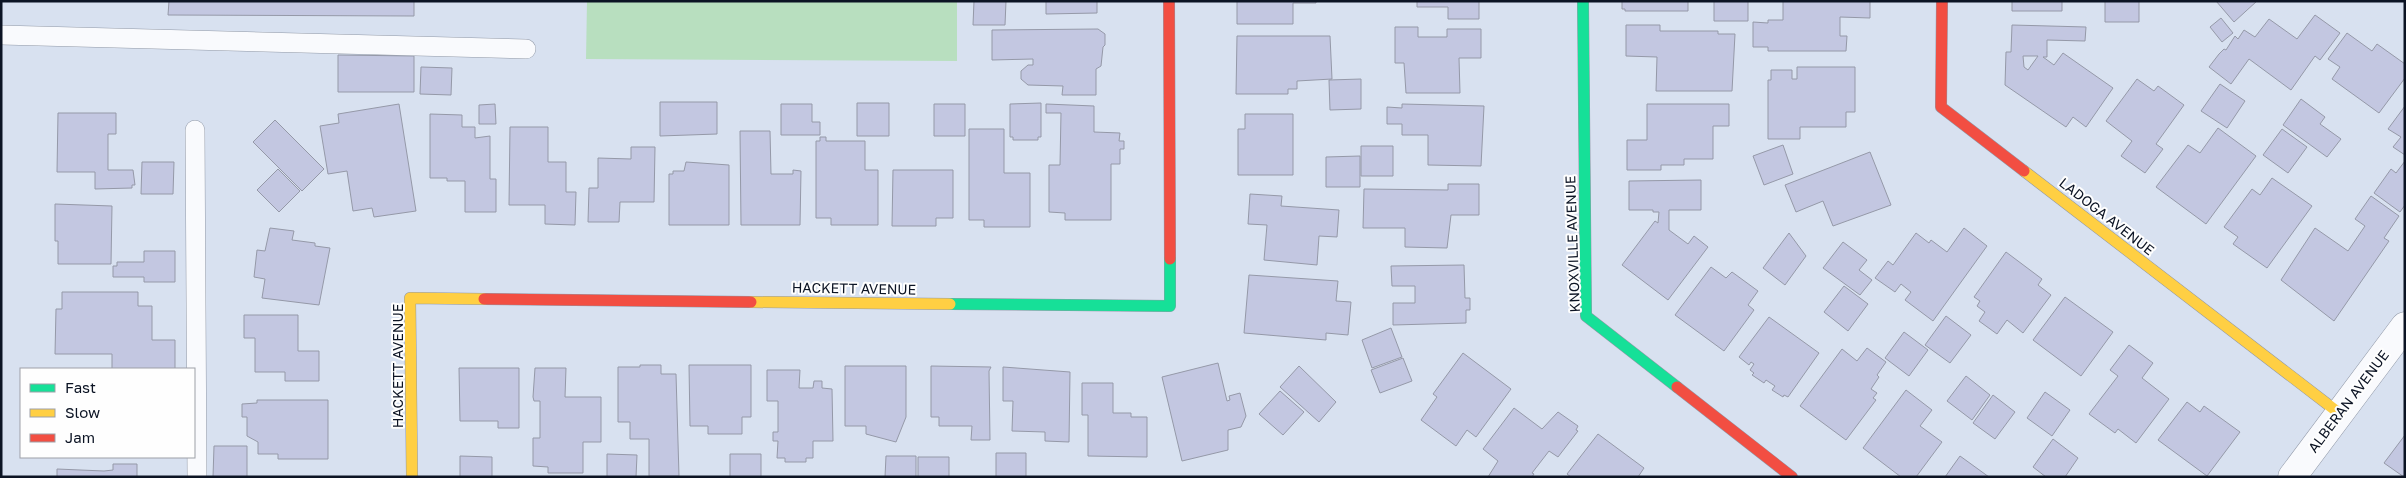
<svg xmlns="http://www.w3.org/2000/svg" width="2406" height="478" font-family="'Golos Text',sans-serif">
<style>
.green{fill:#b8dfbf}
.building{fill:#c3c7e1;stroke:#9599a8;fill-rule:evenodd}
.lines{fill:none;stroke-linecap:round;stroke-linejoin:round}
.lane-casing{stroke:#9199a7;stroke-width:20}
.street-casing{stroke:#9199a7;stroke-width:29}
.fast-casing{stroke:#9199a7;stroke-width:12}
.slow-casing{stroke:#9199a7;stroke-width:12}
.jam-casing{stroke:#9199a7;stroke-width:12}
.lane{stroke:#f9fafd;stroke-width:19}
.street{stroke:#f9fafd;stroke-width:28}
.fast{stroke:#16e098;stroke-width:11}
.slow{stroke:#ffcf43;stroke-width:11}
.jam{stroke:#f24e42;stroke-width:11}
.labels{text-anchor:middle;dominant-baseline:central;stroke-width:4;stroke-linejoin:round;paint-order:stroke}
.street-label{font-size:14px;fill:#0c1424;stroke:#fefefe}
</style>
<rect width="100%" height="100%" fill="#d8e1f0"/>
<path class="green" d="M 587,1 L 957,1 L 957,61 L 586,59 Z"/>
<path class="building" d="M 169,1 L 414,1 L 414,16 L 168,15 Z
M 974,1 L 1006,1 L 1005,25 L 973,25 Z
M 1046,1 L 1097,1 L 1097,13 L 1046,14 Z
M 1237,1 L 1316,1 L 1316,3 L 1293,3 L 1293,24 L 1237,24 Z
M 1417,1 L 1479,1 L 1479,19 L 1448,19 L 1448,7 L 1417,7 Z
M 1622,1 L 1688,1 L 1688,11 L 1625,11 L 1625,9 L 1622,9 Z
M 1714,1 L 1748,1 L 1748,21 L 1714,21 Z
M 1783,1 L 1870,1 L 1870,18 L 1840,17 L 1840,36 L 1847,36 L 1846,51 L 1768,51 L 1768,47 L 1753,47 L 1753,22 L 1768,23 L 1768,20 L 1783,20 Z
M 2012,1 L 2062,1 L 2062,11 L 2012,11 Z
M 2105,1 L 2139,1 L 2139,22 L 2105,22 Z
M 2216,1 L 2257,1 L 2234,22 Z
M 2315,15 L 2340,33 L 2320,60 L 2315,56 L 2291,90 L 2249,59 L 2231,84 L 2209,67 L 2219,54 L 2224,49 L 2226,50 L 2235,36 L 2238,39 L 2244,30 L 2255,37 L 2269,19 L 2297,39 Z
M 2221,18 L 2233,33 L 2222,42 L 2210,27 Z
M 1626,25 L 1660,25 L 1660,31 L 1718,31 L 1718,34 L 1735,34 L 1732,91 L 1656,91 L 1657,57 L 1626,56 Z
M 2012,25 L 2086,27 L 2085,41 L 2047,40 L 2047,57 L 2043,57 L 2054,65 L 2063,53 L 2113,88 L 2086,127 L 2073,117 L 2066,127 L 2005,85 L 2006,52 L 2011,52 ZM 2023,56 L 2038,56 L 2028,70 L 2024,67 Z
M 1395,27 L 1418,27 L 1418,37 L 1447,37 L 1447,29 L 1481,29 L 1481,58 L 1459,58 L 1460,93 L 1406,93 L 1404,63 L 1395,63 Z
M 1098,29 L 1105,34 L 1105,45 L 1103,47 L 1101,66 L 1096,69 L 1096,95 L 1062,95 L 1063,86 L 1028,85 L 1021,79 L 1021,71 L 1028,65 L 1033,65 L 1033,59 L 992,60 L 992,30 Z
M 2347,33 L 2372,51 L 2377,44 L 2405,64 L 2405,78 L 2379,113 L 2332,79 L 2340,67 L 2328,59 Z
M 1237,36 L 1330,36 L 1332,79 L 1297,81 L 1297,89 L 1288,89 L 1288,94 L 1236,94 Z
M 338,55 L 414,56 L 414,92 L 338,92 Z
M 421,67 L 452,68 L 451,95 L 420,94 Z
M 1797,67 L 1855,67 L 1855,112 L 1846,112 L 1846,127 L 1800,127 L 1800,139 L 1768,139 L 1768,80 L 1771,80 L 1771,70 L 1792,70 L 1792,79 L 1797,79 Z
M 1361,79 L 1361,109 L 1330,110 L 1329,80 Z
M 2137,79 L 2154,91 L 2158,86 L 2184,105 L 2156,144 L 2163,149 L 2145,173 L 2121,156 L 2132,141 L 2106,121 Z
M 2220,84 L 2245,101 L 2227,128 L 2201,111 Z
M 2301,99 L 2325,117 L 2320,124 L 2341,139 L 2327,157 L 2283,125 Z
M 660,102 L 717,102 L 717,134 L 660,136 Z
M 857,103 L 889,103 L 889,136 L 857,136 Z
M 1041,103 L 1041,137 L 1038,137 L 1038,140 L 1013,140 L 1013,137 L 1010,137 L 1010,104 Z
M 399,104 L 416,211 L 374,217 L 372,208 L 353,211 L 347,171 L 328,174 L 320,126 L 339,123 L 338,114 Z
M 495,104 L 496,124 L 479,124 L 479,105 Z
M 781,104 L 812,104 L 812,122 L 820,122 L 820,135 L 781,135 Z
M 934,104 L 965,104 L 965,136 L 934,136 Z
M 1046,104 L 1094,106 L 1094,132 L 1120,133 L 1119,141 L 1124,141 L 1124,149 L 1120,149 L 1120,164 L 1111,164 L 1111,220 L 1065,220 L 1065,213 L 1049,212 L 1049,165 L 1060,165 L 1061,113 L 1046,113 Z
M 1402,104 L 1484,106 L 1481,166 L 1428,165 L 1428,135 L 1402,135 L 1402,124 L 1387,124 L 1387,107 L 1402,108 Z
M 1647,104 L 1729,104 L 1729,126 L 1713,126 L 1713,159 L 1684,159 L 1684,165 L 1661,165 L 1661,170 L 1627,170 L 1627,140 L 1647,140 Z
M 2405,106 L 2405,155 L 2393,147 L 2401,137 L 2388,129 Z
M 58,113 L 116,113 L 116,134 L 108,134 L 108,170 L 133,170 L 135,185 L 132,185 L 132,188 L 95,189 L 95,172 L 57,172 Z
M 430,114 L 462,115 L 462,127 L 475,127 L 475,138 L 490,136 L 490,179 L 496,179 L 496,212 L 465,212 L 465,181 L 447,181 L 447,178 L 430,178 Z
M 1245,114 L 1293,114 L 1293,175 L 1238,175 L 1238,129 L 1245,129 Z
M 275,120 L 324,169 L 302,191 L 253,142 Z
M 510,127 L 548,127 L 548,162 L 566,162 L 566,192 L 576,192 L 575,225 L 545,224 L 545,205 L 509,205 Z
M 2218,128 L 2256,156 L 2206,224 L 2156,187 L 2188,145 L 2200,153 Z
M 969,129 L 1004,129 L 1004,173 L 1030,173 L 1030,227 L 984,227 L 984,220 L 969,220 Z
M 2282,129 L 2307,147 L 2288,173 L 2263,155 Z
M 740,131 L 770,131 L 771,174 L 793,174 L 793,170 L 801,171 L 800,225 L 741,225 Z
M 820,137 L 826,137 L 826,141 L 865,141 L 865,170 L 878,170 L 878,225 L 831,225 L 831,218 L 816,218 L 816,141 L 820,141 Z
M 1783,145 L 1793,174 L 1764,185 L 1753,156 Z
M 1361,146 L 1393,146 L 1393,176 L 1361,176 Z
M 631,147 L 655,147 L 654,202 L 620,202 L 619,222 L 588,222 L 589,188 L 598,188 L 598,158 L 631,159 Z
M 1870,152 L 1891,205 L 1833,226 L 1823,201 L 1796,212 L 1785,185 Z
M 1360,156 L 1360,187 L 1326,187 L 1326,157 Z
M 2405,161 L 2405,205 L 2400,212 L 2374,193 L 2391,169 L 2396,173 Z
M 142,162 L 174,162 L 173,194 L 141,194 Z
M 686,162 L 729,165 L 729,225 L 669,225 L 669,174 L 673,174 L 673,171 L 684,171 Z
M 278,169 L 300,191 L 279,212 L 257,190 Z
M 893,170 L 953,170 L 953,218 L 936,218 L 936,226 L 892,226 Z
M 2272,178 L 2312,206 L 2267,268 L 2233,244 L 2238,237 L 2224,227 L 2252,189 L 2260,195 Z
M 1701,180 L 1701,210 L 1669,210 L 1669,230 L 1688,244 L 1694,236 L 1708,247 L 1668,300 L 1622,265 L 1655,221 L 1658,223 L 1659,212 L 1653,212 L 1653,210 L 1629,210 L 1629,181 Z
M 1448,184 L 1479,184 L 1479,215 L 1451,215 L 1447,248 L 1405,247 L 1405,228 L 1363,228 L 1364,189 L 1448,190 Z
M 1250,194 L 1282,196 L 1281,206 L 1339,210 L 1337,237 L 1319,236 L 1317,265 L 1264,260 L 1267,225 L 1248,224 Z
M 2371,196 L 2399,216 L 2384,238 L 2389,241 L 2334,321 L 2281,280 L 2315,228 L 2348,251 L 2365,226 L 2355,219 Z
M 55,204 L 112,206 L 111,264 L 58,264 L 58,241 L 55,241 Z
M 270,228 L 294,231 L 292,240 L 315,243 L 315,246 L 330,248 L 319,305 L 262,298 L 265,279 L 254,277 L 257,250 L 265,251 Z
M 1964,228 L 1987,246 L 1933,321 L 1905,300 L 1911,292 L 1901,284 L 1895,292 L 1875,278 L 1888,261 L 1893,265 L 1916,233 L 1929,243 L 1931,240 L 1947,252 Z
M 1789,233 L 1806,256 L 1785,285 L 1763,268 Z
M 1843,242 L 1867,260 L 1859,270 L 1872,280 L 1860,295 L 1823,268 Z
M 144,251 L 175,251 L 175,282 L 144,282 L 144,277 L 113,277 L 113,266 L 117,266 L 117,262 L 144,262 Z
M 2006,252 L 2042,279 L 2038,285 L 2051,295 L 2023,333 L 2007,320 L 1997,334 L 1979,321 L 1985,312 L 1977,306 L 1980,301 L 1974,297 Z
M 1464,265 L 1465,298 L 1470,298 L 1470,310 L 1466,310 L 1466,323 L 1393,325 L 1393,303 L 1415,303 L 1415,286 L 1392,286 L 1391,266 Z
M 1711,267 L 1726,278 L 1732,272 L 1758,291 L 1748,305 L 1754,310 L 1724,351 L 1675,315 Z
M 1249,275 L 1338,281 L 1336,301 L 1351,302 L 1348,335 L 1326,333 L 1326,340 L 1244,333 Z
M 1844,286 L 1868,304 L 1848,331 L 1824,312 Z
M 62,292 L 138,292 L 138,306 L 152,306 L 152,340 L 175,340 L 175,369 L 112,369 L 112,354 L 55,354 L 56,309 L 62,309 Z
M 2065,297 L 2113,332 L 2081,376 L 2033,340 Z
M 244,315 L 298,315 L 298,351 L 319,351 L 319,381 L 285,381 L 285,372 L 255,372 L 255,338 L 244,338 Z
M 1946,316 L 1971,335 L 1950,363 L 1925,345 Z
M 1769,317 L 1819,353 L 1788,397 L 1784,395 L 1783,397 L 1772,390 L 1775,386 L 1766,380 L 1764,383 L 1752,375 L 1754,373 L 1750,370 L 1754,364 L 1751,362 L 1749,365 L 1739,357 Z
M 1391,328 L 1402,357 L 1372,368 L 1362,340 Z
M 1904,332 L 1928,350 L 1909,376 L 1885,358 Z
M 2129,345 L 2153,363 L 2142,378 L 2169,399 L 2136,443 L 2118,429 L 2115,433 L 2089,414 L 2118,376 L 2110,370 Z
M 1867,348 L 1886,362 L 1877,375 L 1879,377 L 1871,389 L 1877,393 L 1873,398 L 1876,400 L 1846,440 L 1800,406 L 1842,349 L 1857,361 Z
M 1463,353 L 1511,389 L 1476,437 L 1467,430 L 1456,446 L 1421,420 L 1437,397 L 1433,394 Z
M 1403,358 L 1412,381 L 1380,393 L 1371,370 Z
M 1218,363 L 1227,401 L 1230,400 L 1229,396 L 1240,393 L 1246,416 L 1241,427 L 1228,430 L 1228,450 L 1182,461 L 1162,377 Z
M 640,365 L 661,365 L 661,374 L 676,374 L 679,476 L 649,476 L 649,439 L 630,439 L 630,422 L 618,422 L 618,367 L 640,367 Z
M 689,365 L 751,365 L 751,417 L 742,417 L 742,434 L 708,434 L 708,426 L 690,426 Z
M 845,366 L 906,366 L 906,417 L 896,442 L 866,434 L 866,426 L 845,426 Z
M 931,366 L 991,367 L 989,371 L 990,440 L 971,440 L 972,426 L 939,426 L 939,417 L 931,417 Z
M 1299,366 L 1336,402 L 1319,422 L 1280,387 Z
M 1003,367 L 1070,372 L 1069,442 L 1045,441 L 1045,432 L 1012,431 L 1013,401 L 1003,401 Z
M 459,368 L 519,368 L 519,428 L 498,428 L 498,421 L 460,421 Z
M 535,368 L 566,368 L 565,397 L 601,397 L 601,442 L 583,442 L 583,473 L 548,473 L 548,467 L 533,466 L 533,438 L 540,438 L 540,401 L 534,401 L 533,397 Z
M 767,370 L 800,370 L 799,388 L 813,388 L 814,381 L 822,381 L 822,388 L 832,389 L 833,441 L 813,441 L 813,458 L 806,458 L 806,462 L 785,462 L 785,458 L 777,458 L 778,441 L 773,441 L 773,432 L 778,432 L 778,401 L 767,401 Z
M 1966,376 L 1990,395 L 1972,420 L 1947,401 Z
M 1082,383 L 1113,383 L 1113,413 L 1131,413 L 1131,417 L 1147,417 L 1147,457 L 1088,456 L 1088,415 L 1082,415 Z
M 1906,390 L 1932,410 L 1920,426 L 1942,442 L 1916,477 L 1901,477 L 1863,448 Z
M 1280,391 L 1304,412 L 1283,435 L 1259,414 Z
M 2045,392 L 2070,410 L 2052,436 L 2027,418 Z
M 1993,395 L 2015,412 L 1995,439 L 1973,423 Z
M 257,400 L 328,400 L 328,459 L 278,459 L 278,454 L 258,454 L 258,442 L 247,436 L 247,417 L 242,417 L 242,404 L 257,403 Z
M 2187,402 L 2200,412 L 2204,406 L 2240,432 L 2207,476 L 2158,440 Z
M 1514,408 L 1542,429 L 1558,412 L 1578,426 L 1576,430 L 1578,431 L 1558,457 L 1549,451 L 1532,473 L 1534,474 L 1532,477 L 1488,477 L 1498,461 L 1483,449 Z
M 1598,434 L 1644,468 L 1638,477 L 1571,477 L 1567,474 Z
M 2405,435 L 2405,477 L 2404,477 L 2384,463 Z
M 2053,439 L 2078,458 L 2065,477 L 2046,477 L 2033,467 Z
M 214,446 L 247,446 L 247,477 L 213,477 Z
M 996,453 L 1026,453 L 1026,477 L 996,477 Z
M 607,454 L 637,455 L 636,477 L 607,477 Z
M 730,454 L 761,454 L 761,477 L 730,477 Z
M 460,456 L 492,457 L 492,477 L 460,477 Z
M 886,456 L 916,456 L 916,477 L 885,477 Z
M 1960,456 L 1989,477 L 1945,477 Z
M 918,457 L 949,457 L 949,477 L 918,477 Z
M 113,464 L 137,464 L 137,477 L 57,477 L 57,469 L 104,471 L 113,470 Z"/>
<g class="lines">
<g class="lane-casing">
<path id="lane" d="M 1,35 L 526,49
M 195,130 L 197,477"/>
</g>
<g class="street-casing">
<path id="street" d="M 2292,477 L 2405,326"/>
</g>
<g class="fast-casing">
<path id="fast" d="M 1583,1 L 1586,316 L 1677,387
M 950,304 L 1170,306 L 1170,259"/>
</g>
<g class="slow-casing">
<path id="slow" d="M 2024,171 L 2339,413
M 751,302 L 950,304
M 412,477 L 410,298 L 484,299"/>
</g>
<g class="jam-casing">
<path id="jam" d="M 1169,1 L 1170,259
M 1942,1 L 1941,107 L 2024,171
M 484,299 L 751,302
M 1677,387 L 1792,477"/>
</g>
<use href="#lane" class="lane"/>
<use href="#street" class="street"/>
<use href="#fast" class="fast"/>
<use href="#slow" class="slow"/>
<use href="#jam" class="jam"/>
</g>
<g class="labels">
<g class="street-label">
<text transform="translate(2107 216) rotate(38)">LADOGA AVENUE</text>
<text transform="translate(1572 244) rotate(-92)">KNOXVILLE AVENUE</text>
<text transform="translate(854 288) rotate(1)">HACKETT AVENUE</text>
<text transform="translate(397 366) rotate(-90)">HACKETT AVENUE</text>
<text transform="translate(2348 401) rotate(-53)">ALBERAN AVENUE</text>
</g>
</g>
<rect width="2406" height="478" fill="none" stroke="#0c1424" stroke-width="5"/>
<rect x="20" y="368" width="175" height="90" fill="#fefefe" stroke="#9da0a7"/>
<rect x="30" y="384" width="25" height="8" fill="#16e098" stroke="#9da0a7"/>
<text x="65" y="393" font-size="15" fill="#0c1424">Fast</text>
<rect x="30" y="409" width="25" height="8" fill="#ffcf43" stroke="#9da0a7"/>
<text x="65" y="418" font-size="15" fill="#0c1424">Slow</text>
<rect x="30" y="434" width="25" height="8" fill="#f24e42" stroke="#9da0a7"/>
<text x="65" y="443" font-size="15" fill="#0c1424">Jam</text>
</svg>
